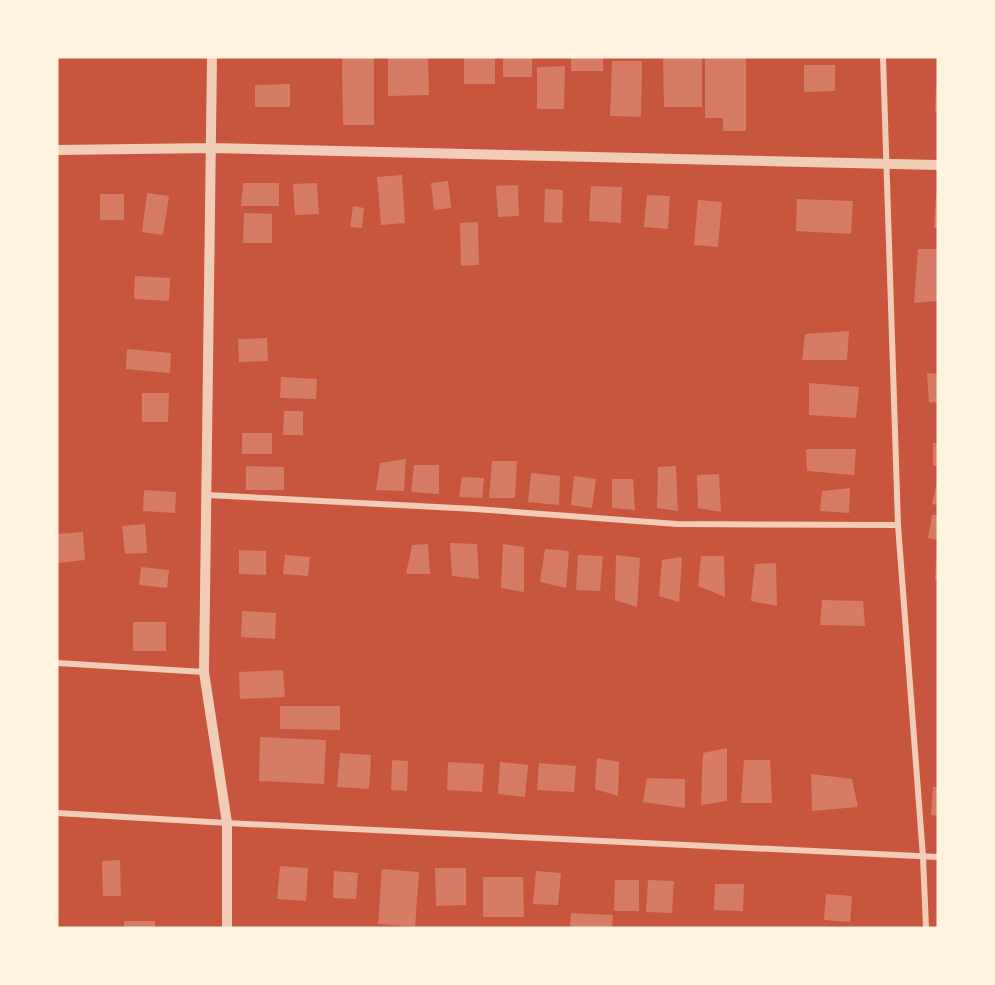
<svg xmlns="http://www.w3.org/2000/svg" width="995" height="985" font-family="'Open Sans',sans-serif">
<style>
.building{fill:#d67c66}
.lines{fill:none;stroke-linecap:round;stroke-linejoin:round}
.minor{stroke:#f1ccb7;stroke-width:6}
.tertiary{stroke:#f1ccb7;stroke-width:10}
</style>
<rect width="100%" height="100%" fill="#c8553d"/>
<path class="building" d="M 342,57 L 374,57 L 374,125 L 343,125 Z
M 388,57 L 428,57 L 429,95 L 388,96 Z
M 464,57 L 495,57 L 495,84 L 464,84 Z
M 503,57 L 532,57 L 532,77 L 503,77 Z
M 571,57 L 603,57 L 603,71 L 571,71 Z
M 663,57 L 702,57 L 702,107 L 664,107 Z
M 705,57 L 746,57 L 746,131 L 723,131 L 723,118 L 705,118 Z
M 612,61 L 642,61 L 641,117 L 610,116 Z
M 804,65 L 835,65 L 835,91 L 804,92 Z
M 565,66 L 564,109 L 537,109 L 537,67 Z
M 290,84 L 290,107 L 255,107 L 255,85 Z
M 936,86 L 938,86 L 938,112 L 935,112 Z
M 402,175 L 405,223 L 381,225 L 377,177 Z
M 448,181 L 451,208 L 434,210 L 431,183 Z
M 243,183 L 279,183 L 279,206 L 241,206 Z
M 317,183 L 319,214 L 295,215 L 293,184 Z
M 518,185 L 519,216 L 498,217 L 496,186 Z
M 591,186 L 622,187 L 621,223 L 589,221 Z
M 545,189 L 563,190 L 562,223 L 544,222 Z
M 147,193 L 169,196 L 163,235 L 142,232 Z
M 100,194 L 124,194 L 124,220 L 100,220 Z
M 936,194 L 938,194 L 938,228 L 934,228 Z
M 647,195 L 670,196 L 668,229 L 644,227 Z
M 797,199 L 853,201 L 851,234 L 796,231 Z
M 698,200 L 722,202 L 718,247 L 694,245 Z
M 353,206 L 364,208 L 362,228 L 350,227 Z
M 244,213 L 272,214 L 272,243 L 243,243 Z
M 478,222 L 479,265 L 461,266 L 460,223 Z
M 918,249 L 938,249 L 938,301 L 914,303 Z
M 135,276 L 170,278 L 169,301 L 134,299 Z
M 849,331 L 847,360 L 802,360 L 805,334 Z
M 267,338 L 268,361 L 239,362 L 238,339 Z
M 127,349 L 171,353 L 170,373 L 126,369 Z
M 927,373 L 938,374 L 938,403 L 929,402 Z
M 281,377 L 317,379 L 316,399 L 280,398 Z
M 809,383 L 859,387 L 856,418 L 809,415 Z
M 142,393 L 169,393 L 168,422 L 142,422 Z
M 284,411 L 303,411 L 303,435 L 283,435 Z
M 242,433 L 272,433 L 272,454 L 242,454 Z
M 933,443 L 938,443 L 938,466 L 933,466 Z
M 806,449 L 856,449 L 854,475 L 807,471 Z
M 406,459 L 404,491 L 376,490 L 380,463 Z
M 492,461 L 517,461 L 515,498 L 489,498 Z
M 414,465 L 439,465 L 439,494 L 411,492 Z
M 246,466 L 284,467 L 284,490 L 246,490 Z
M 676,466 L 678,511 L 657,508 L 658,467 Z
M 531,473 L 560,476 L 559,505 L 528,502 Z
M 719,474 L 721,512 L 698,508 L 697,475 Z
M 574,476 L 596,479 L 592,508 L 571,505 Z
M 462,477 L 484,478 L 482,498 L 459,497 Z
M 612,479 L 633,479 L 635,510 L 612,508 Z
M 937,481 L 938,482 L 938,505 L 932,504 Z
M 850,488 L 849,513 L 820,511 L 822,491 Z
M 144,490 L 176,492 L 175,513 L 143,511 Z
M 932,515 L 938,515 L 938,540 L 928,538 Z
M 145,524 L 147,553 L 125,554 L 122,526 Z
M 83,532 L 85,560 L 57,563 L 57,534 Z
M 450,543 L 477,544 L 479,579 L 452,576 Z
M 428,544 L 430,574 L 406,574 L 412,545 Z
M 503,544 L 524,547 L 524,592 L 501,588 Z
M 545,549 L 569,551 L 566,588 L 540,582 Z
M 239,550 L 266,551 L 266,575 L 239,574 Z
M 285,555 L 310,557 L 308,576 L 283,574 Z
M 578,555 L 603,556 L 600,591 L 576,590 Z
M 616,555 L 640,558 L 637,607 L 615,600 Z
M 701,556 L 724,556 L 725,597 L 698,586 Z
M 682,557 L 679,602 L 659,596 L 662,560 Z
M 936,559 L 938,559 L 938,581 L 935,580 Z
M 776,563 L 777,606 L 751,601 L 755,564 Z
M 141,567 L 169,570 L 167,588 L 139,585 Z
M 822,600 L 863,601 L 865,626 L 820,625 Z
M 242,611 L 276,613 L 275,639 L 241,637 Z
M 133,622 L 166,622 L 166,651 L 133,651 Z
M 283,670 L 285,697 L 240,699 L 239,672 Z
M 280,706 L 340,706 L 340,730 L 280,729 Z
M 260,737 L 326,740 L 324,784 L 259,781 Z
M 727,748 L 727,801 L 701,805 L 703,753 Z
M 340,753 L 371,755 L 369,789 L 337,787 Z
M 597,758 L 619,762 L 618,796 L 595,789 Z
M 392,760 L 408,761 L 407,791 L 391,790 Z
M 744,760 L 770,760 L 772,803 L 741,803 Z
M 448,762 L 484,764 L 482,792 L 447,790 Z
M 500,762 L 528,765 L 525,797 L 498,794 Z
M 539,763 L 576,766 L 574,792 L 537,790 Z
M 811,774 L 852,779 L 858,807 L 812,811 Z
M 647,778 L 685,779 L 685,808 L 643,802 Z
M 933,787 L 938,787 L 938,816 L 931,815 Z
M 120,860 L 121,896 L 103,896 L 102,861 Z
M 280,866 L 308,868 L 306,901 L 277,899 Z
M 435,868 L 466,868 L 466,905 L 436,906 Z
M 382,869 L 419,872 L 415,927 L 378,924 Z
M 334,871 L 358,873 L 356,899 L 333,898 Z
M 536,871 L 561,873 L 558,905 L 533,904 Z
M 483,877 L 523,877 L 524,917 L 483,917 Z
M 615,880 L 639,880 L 639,911 L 614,911 Z
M 648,880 L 674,881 L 672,913 L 646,912 Z
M 715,884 L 744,884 L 743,911 L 714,910 Z
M 826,894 L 852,896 L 850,922 L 824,920 Z
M 571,913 L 613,915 L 612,928 L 570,928 Z
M 124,921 L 155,921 L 155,928 L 124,928 Z"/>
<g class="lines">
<path class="minor" d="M 883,57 L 898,525 L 923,857 L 926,928
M 207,495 L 475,509 L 677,524 L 898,525
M 57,663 L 204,672
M 57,813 L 227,823 L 938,857"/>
<path class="tertiary" d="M 212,57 L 204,672 L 227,823 L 227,928
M 57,150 L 212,148 L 938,165"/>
</g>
<rect width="995" height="985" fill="none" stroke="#fff3e0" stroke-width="117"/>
</svg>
